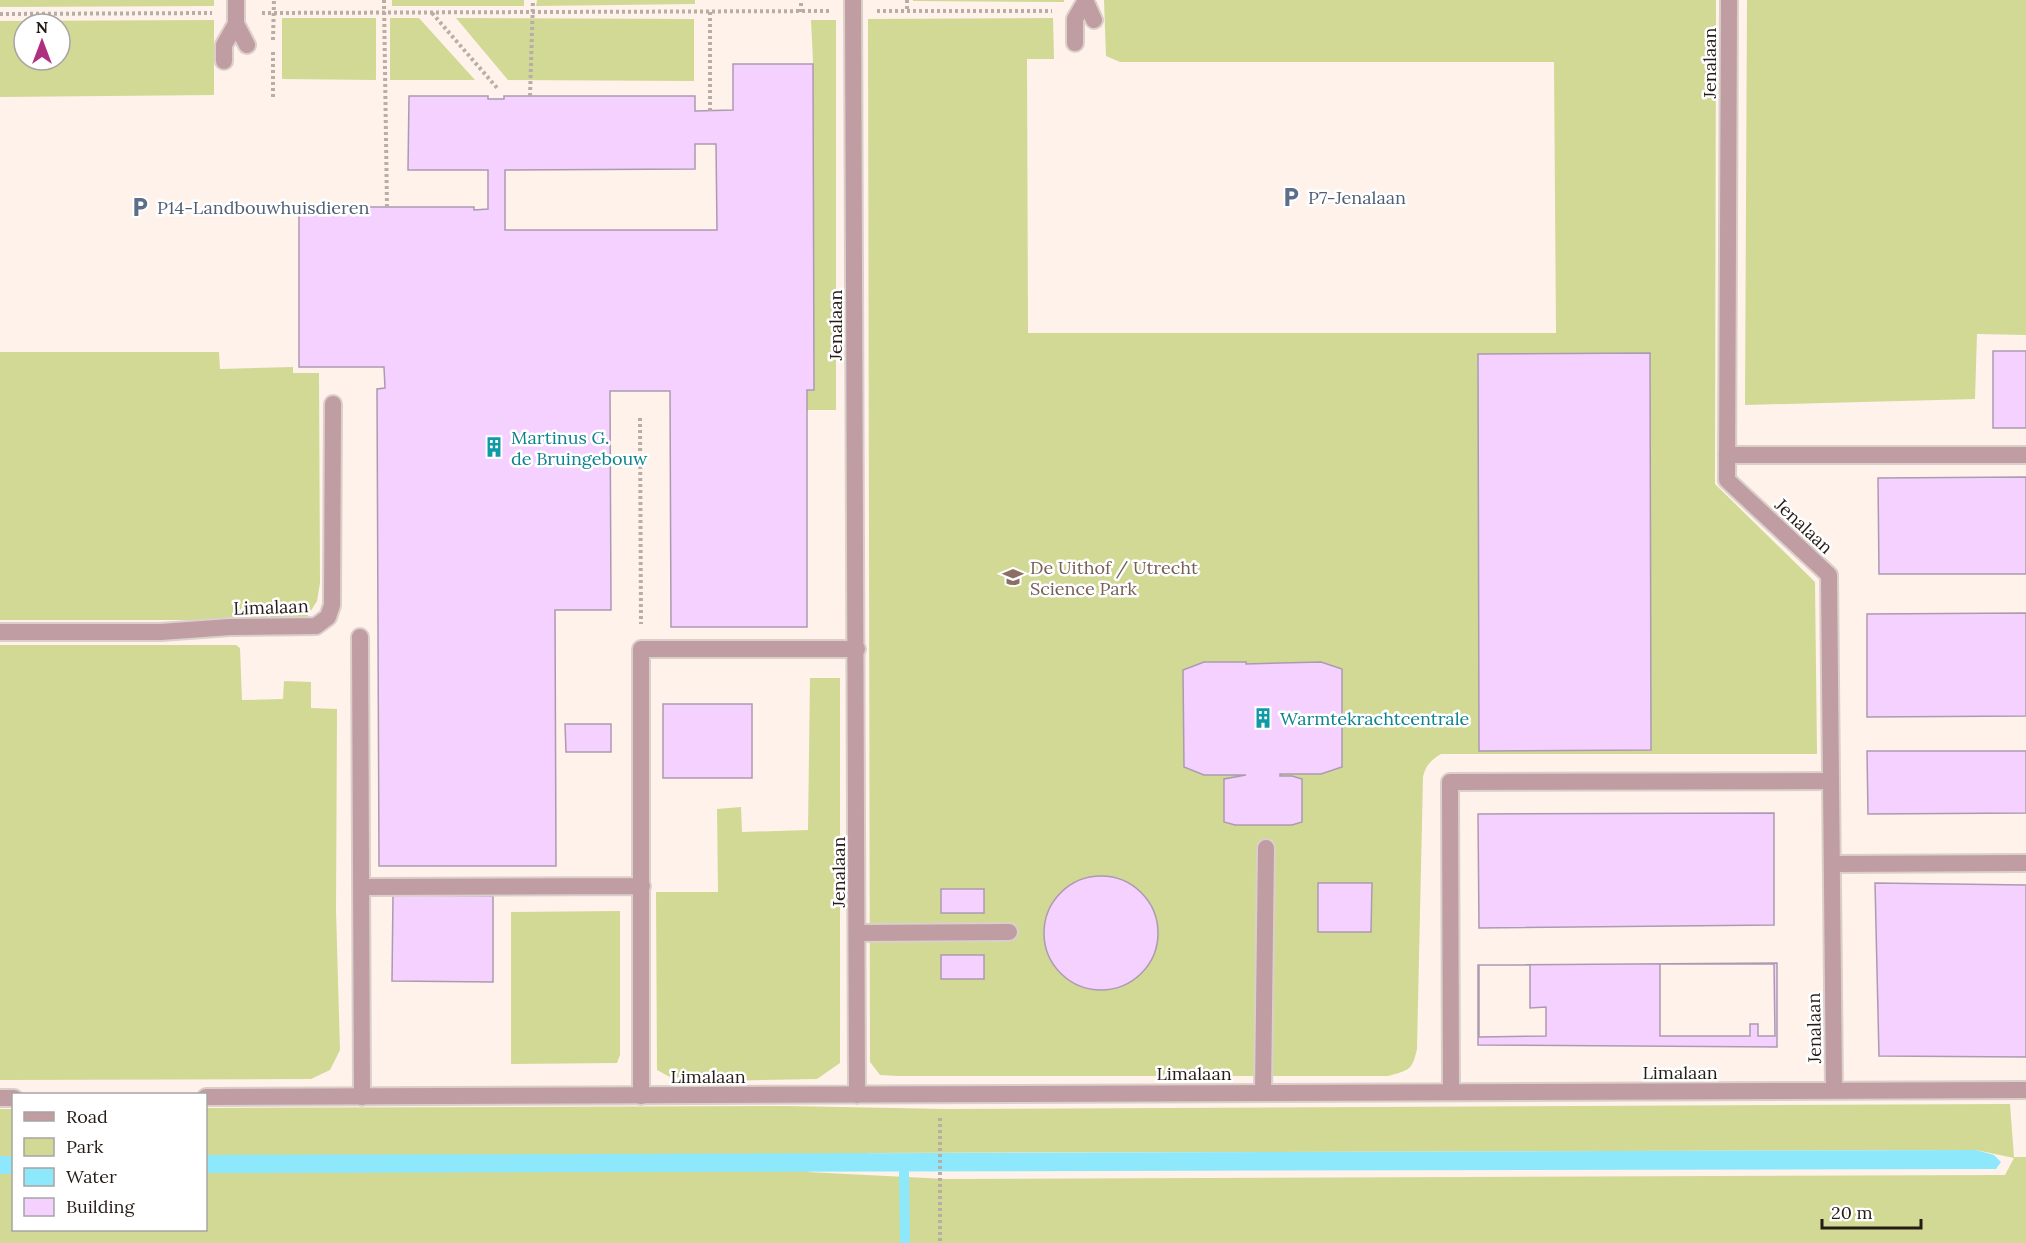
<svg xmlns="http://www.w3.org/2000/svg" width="2026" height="1243" font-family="Lora,serif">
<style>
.green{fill:#d1d995;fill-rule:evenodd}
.water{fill:#8ee8fb}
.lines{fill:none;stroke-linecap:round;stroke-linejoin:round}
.stream{stroke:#8ee8fb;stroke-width:10}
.building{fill:#f5d1ff;stroke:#ac9ab1;stroke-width:1.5;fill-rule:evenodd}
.service-casing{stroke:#dbd0c9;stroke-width:20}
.minor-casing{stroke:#dbd0c9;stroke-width:20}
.path{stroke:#b9aea7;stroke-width:4;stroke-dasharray:3 3;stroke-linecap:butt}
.service{stroke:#bf9da3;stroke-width:16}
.minor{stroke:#bf9da3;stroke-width:16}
.labels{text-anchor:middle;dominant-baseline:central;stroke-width:5;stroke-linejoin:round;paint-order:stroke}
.street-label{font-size:18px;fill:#261c16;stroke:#fff}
.service-label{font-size:18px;fill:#4e5e75;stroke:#fff;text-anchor:start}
.culture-label{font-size:18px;fill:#0d838f;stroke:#fff;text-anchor:start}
.education-label{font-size:18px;fill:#785e54;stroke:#fff;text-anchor:start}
</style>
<rect width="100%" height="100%" fill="#fef2eb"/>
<path class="green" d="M 0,0 L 214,0 L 214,6 L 0,7 Z
M 392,0 L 524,0 L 524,6 L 392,6 Z
M 537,0 L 695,0 L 695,4 L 536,6 Z
M 913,0 L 1064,0 L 1064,2 L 913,1 Z
M 1104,0 L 1716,0 L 1715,484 L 1815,582 L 1817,754 L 1441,754 C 1430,761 1426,765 1423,777 L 1417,1049 C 1412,1071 1409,1070 1388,1076 L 898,1076 L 880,1075 L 870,1062 L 868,19 L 1053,18 L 1054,59 L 1027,59 L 1028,333 L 1556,333 L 1554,62 L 1120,62 L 1106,56 Z
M 1747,0 L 2026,0 L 2026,335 L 1977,334 L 1975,399 L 1745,405 Z
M 282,18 L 376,18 L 376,80 L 282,79 Z
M 390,18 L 419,18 L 475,80 L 390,80 Z
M 456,18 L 694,19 L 694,81 L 508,80 Z
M 214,20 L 214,95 L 0,97 L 0,21 ZM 24,24 L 60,24 L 60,60 L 24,60 Z
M 811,20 L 836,20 L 836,410 L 807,410 L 807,390 L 814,389 L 813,61 Z
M 0,352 L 219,352 L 220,369 L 293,367 L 293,373 L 319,373 L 320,583 L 317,601 L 307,617 L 289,620 L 0,620 Z
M 0,645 L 236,645 L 240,648 L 242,700 L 283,699 L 284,681 L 311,682 L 311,708 L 337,709 L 336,910 L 340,1050 L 330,1070 L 311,1079 L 0,1080 Z
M 810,678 L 840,678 L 840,1063 L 817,1079 L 717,1081 L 670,1077 L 657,1070 L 656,892 L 718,892 L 717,809 L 741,807 L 742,832 L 808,830 Z
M 620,911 L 620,1055 L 617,1063 L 511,1064 L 511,912 Z
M 2010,1104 L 2014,1157 L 2026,1157 L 2026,1243 L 0,1243 L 0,1109 L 13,1109 L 14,1230 L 206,1230 L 206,1108 L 787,1106 L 946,1109 ZM 1976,1150 L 2014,1158 L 2005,1175 L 946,1179 L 807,1172 L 870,1153 Z"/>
<path class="water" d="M 1976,1150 L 1994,1155 L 2001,1162 L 1996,1169 L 206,1173 L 206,1155 Z
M 0,1156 L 13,1156 L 13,1174 L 0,1174 Z"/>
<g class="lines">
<path class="stream" d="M 904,1173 L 905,1243"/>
</g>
<path class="building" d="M 733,64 L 813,64 L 814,390 L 807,390 L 807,627 L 671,627 L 670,391 L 610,391 L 611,610 L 555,610 L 556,866 L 379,866 L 377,389 L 385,388 L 384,367 L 299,367 L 299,207 L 474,207 L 474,210 L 488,209 L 488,170 L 408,170 L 409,96 L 488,96 L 488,99 L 504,99 L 504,96 L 695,96 L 695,111 L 733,110 ZM 695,144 L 716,144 L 717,230 L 505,230 L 505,170 L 695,169 Z
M 1993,351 L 2026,351 L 2026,428 L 1993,428 Z
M 1650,353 L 1651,750 L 1479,751 L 1478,354 Z
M 2026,477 L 2026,574 L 1879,574 L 1878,478 Z
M 2026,613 L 2026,716 L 1867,717 L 1867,614 Z
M 1204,662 L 1246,662 L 1246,664 L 1321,662 L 1342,669 L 1342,767 L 1321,774 L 1280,774 L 1280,776 L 1292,776 L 1302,779 L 1302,822 L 1292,825 L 1235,825 L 1224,822 L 1224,779 L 1246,775 L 1204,775 L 1184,767 L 1183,670 Z
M 663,704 L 752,704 L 752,778 L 663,778 Z
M 565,724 L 611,724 L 611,752 L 566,752 Z
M 1867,751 L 2026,751 L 2026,813 L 1868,814 Z
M 1774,813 L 1774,925 L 1479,928 L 1478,814 Z
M1044 933a57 57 0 1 1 114 0a57 57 0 1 1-114 0Z
M 1318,883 L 1372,883 L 1371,932 L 1318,932 Z
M 1875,883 L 2026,885 L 2026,1057 L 1879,1056 Z
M 941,889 L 984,889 L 984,913 L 941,913 Z
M 393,895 L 493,896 L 493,982 L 392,981 Z
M 941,955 L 984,955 L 984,979 L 941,979 Z
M 1777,963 L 1777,1047 L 1478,1045 L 1478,965 Z
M 1660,964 L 1774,964 L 1775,1036 L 1758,1036 L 1758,1024 L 1750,1024 L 1750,1036 L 1660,1036 Z
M 1479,965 L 1530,965 L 1530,1008 L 1546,1007 L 1546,1036 L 1479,1037 Z"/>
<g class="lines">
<g class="service-casing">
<path id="service" d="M 236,0 L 236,24 L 247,45
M 1085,0 L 1094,20
M 1075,43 L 1075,19 L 1085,2
M 224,61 L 224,45 L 236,24
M 1727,455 L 2026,455
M 0,632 L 161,632 L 230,627 L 316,626 L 328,617 L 332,605 L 333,404
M 360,637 L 362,1097
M 1832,864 L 2026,863
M 361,887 L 642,886
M 857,933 L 1009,932
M 1263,1092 L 1266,848
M 1451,1092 L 1450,782 L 1831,781
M 641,1096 L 641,649 L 857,649"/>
</g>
<g class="minor-casing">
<path id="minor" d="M 853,0 L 857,1095
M 1729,0 L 1727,480 L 1829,575 L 1834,1091
M 206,1097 L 2026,1090
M 0,1098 L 14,1098"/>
</g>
<path class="path" d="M 384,0 L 387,207
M 907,0 L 907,11
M 877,11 L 1052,11
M 801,12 L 801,0
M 262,13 L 830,11
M 432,13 L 498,89
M 0,14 L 212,13
M 273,40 L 274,0
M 530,96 L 533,0
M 273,97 L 273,50
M 710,111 L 710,12
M 640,418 L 641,624
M 940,1118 L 940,1243"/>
<use href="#service" class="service"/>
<use href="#minor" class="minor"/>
</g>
<defs>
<g id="parking-bare" transform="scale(1.62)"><path d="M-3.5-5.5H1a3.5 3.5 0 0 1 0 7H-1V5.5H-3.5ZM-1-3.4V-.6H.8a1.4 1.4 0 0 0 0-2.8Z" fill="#5c6f8a" stroke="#fff" stroke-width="2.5" paint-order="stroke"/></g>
<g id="building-bare" transform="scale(1.62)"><path d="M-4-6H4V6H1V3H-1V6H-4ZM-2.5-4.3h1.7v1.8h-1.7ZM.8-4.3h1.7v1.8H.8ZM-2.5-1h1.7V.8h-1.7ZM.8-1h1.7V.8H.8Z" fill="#0f9aa8" stroke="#fff" stroke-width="2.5" paint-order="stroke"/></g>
<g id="university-bare" transform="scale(1.62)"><path d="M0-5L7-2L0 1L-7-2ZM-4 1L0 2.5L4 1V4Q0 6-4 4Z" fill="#8d6e63" stroke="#fff" stroke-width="2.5" paint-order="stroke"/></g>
</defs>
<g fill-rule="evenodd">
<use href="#parking-bare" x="1291" y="197"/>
<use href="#parking-bare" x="140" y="207"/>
<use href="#building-bare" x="494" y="447"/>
<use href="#university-bare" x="1013" y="577"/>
<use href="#building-bare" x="1263" y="718"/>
</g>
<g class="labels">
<g class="street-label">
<text transform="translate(1709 63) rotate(-90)">Jenalaan</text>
<text transform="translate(835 325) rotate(-90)">Jenalaan</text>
<text transform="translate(1804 526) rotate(43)">Jenalaan</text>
<text transform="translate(271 607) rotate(-2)">Limalaan</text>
<text transform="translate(838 872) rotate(-90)">Jenalaan</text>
<text transform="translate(1814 1028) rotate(-91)">Jenalaan</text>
<text x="1680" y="1072">Limalaan</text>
<text x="1194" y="1073">Limalaan</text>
<text x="708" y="1076">Limalaan</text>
</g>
<g class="service-label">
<text x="1308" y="197">P7-Jenalaan</text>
<text x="157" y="207">P14-Landbouwhuisdieren</text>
</g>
<g class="culture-label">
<text x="511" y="437">Martinus G.<tspan x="511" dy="21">de Bruingebouw</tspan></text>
<text x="1280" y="718">Warmtekrachtcentrale</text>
</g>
<g class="education-label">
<text x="1030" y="567">De Uithof / Utrecht<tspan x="1030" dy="21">Science Park</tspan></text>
</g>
</g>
<rect x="12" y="1093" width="195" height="138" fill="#ffffff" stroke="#a8a4a2" stroke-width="1.5"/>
<rect x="24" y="1112" width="30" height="9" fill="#bf9da3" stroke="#a8a4a2" stroke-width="1.5"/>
<text x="66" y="1123" font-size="18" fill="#261c16">Road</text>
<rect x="24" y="1138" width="30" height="18" fill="#d1d995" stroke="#a8a4a2" stroke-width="1.5"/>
<text x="66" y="1153" font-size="18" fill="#261c16">Park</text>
<rect x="24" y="1168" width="30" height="18" fill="#8ee8fb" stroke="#a8a4a2" stroke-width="1.5"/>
<text x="66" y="1183" font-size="18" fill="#261c16">Water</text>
<rect x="24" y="1198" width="30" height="18" fill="#f5d1ff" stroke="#a8a4a2" stroke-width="1.5"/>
<text x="66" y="1213" font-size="18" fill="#261c16">Building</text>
<g transform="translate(42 42)"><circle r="28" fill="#ffffff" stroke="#a8a4a2" stroke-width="1.5"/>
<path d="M0-4.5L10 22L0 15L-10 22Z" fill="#ae307f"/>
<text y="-9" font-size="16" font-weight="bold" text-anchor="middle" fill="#261c16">N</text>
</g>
<path d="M1822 1219v9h99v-9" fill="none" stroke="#261c16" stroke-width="3"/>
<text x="1831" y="1219" font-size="18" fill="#261c16" stroke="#ffffff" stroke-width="4.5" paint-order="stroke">20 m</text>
</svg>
